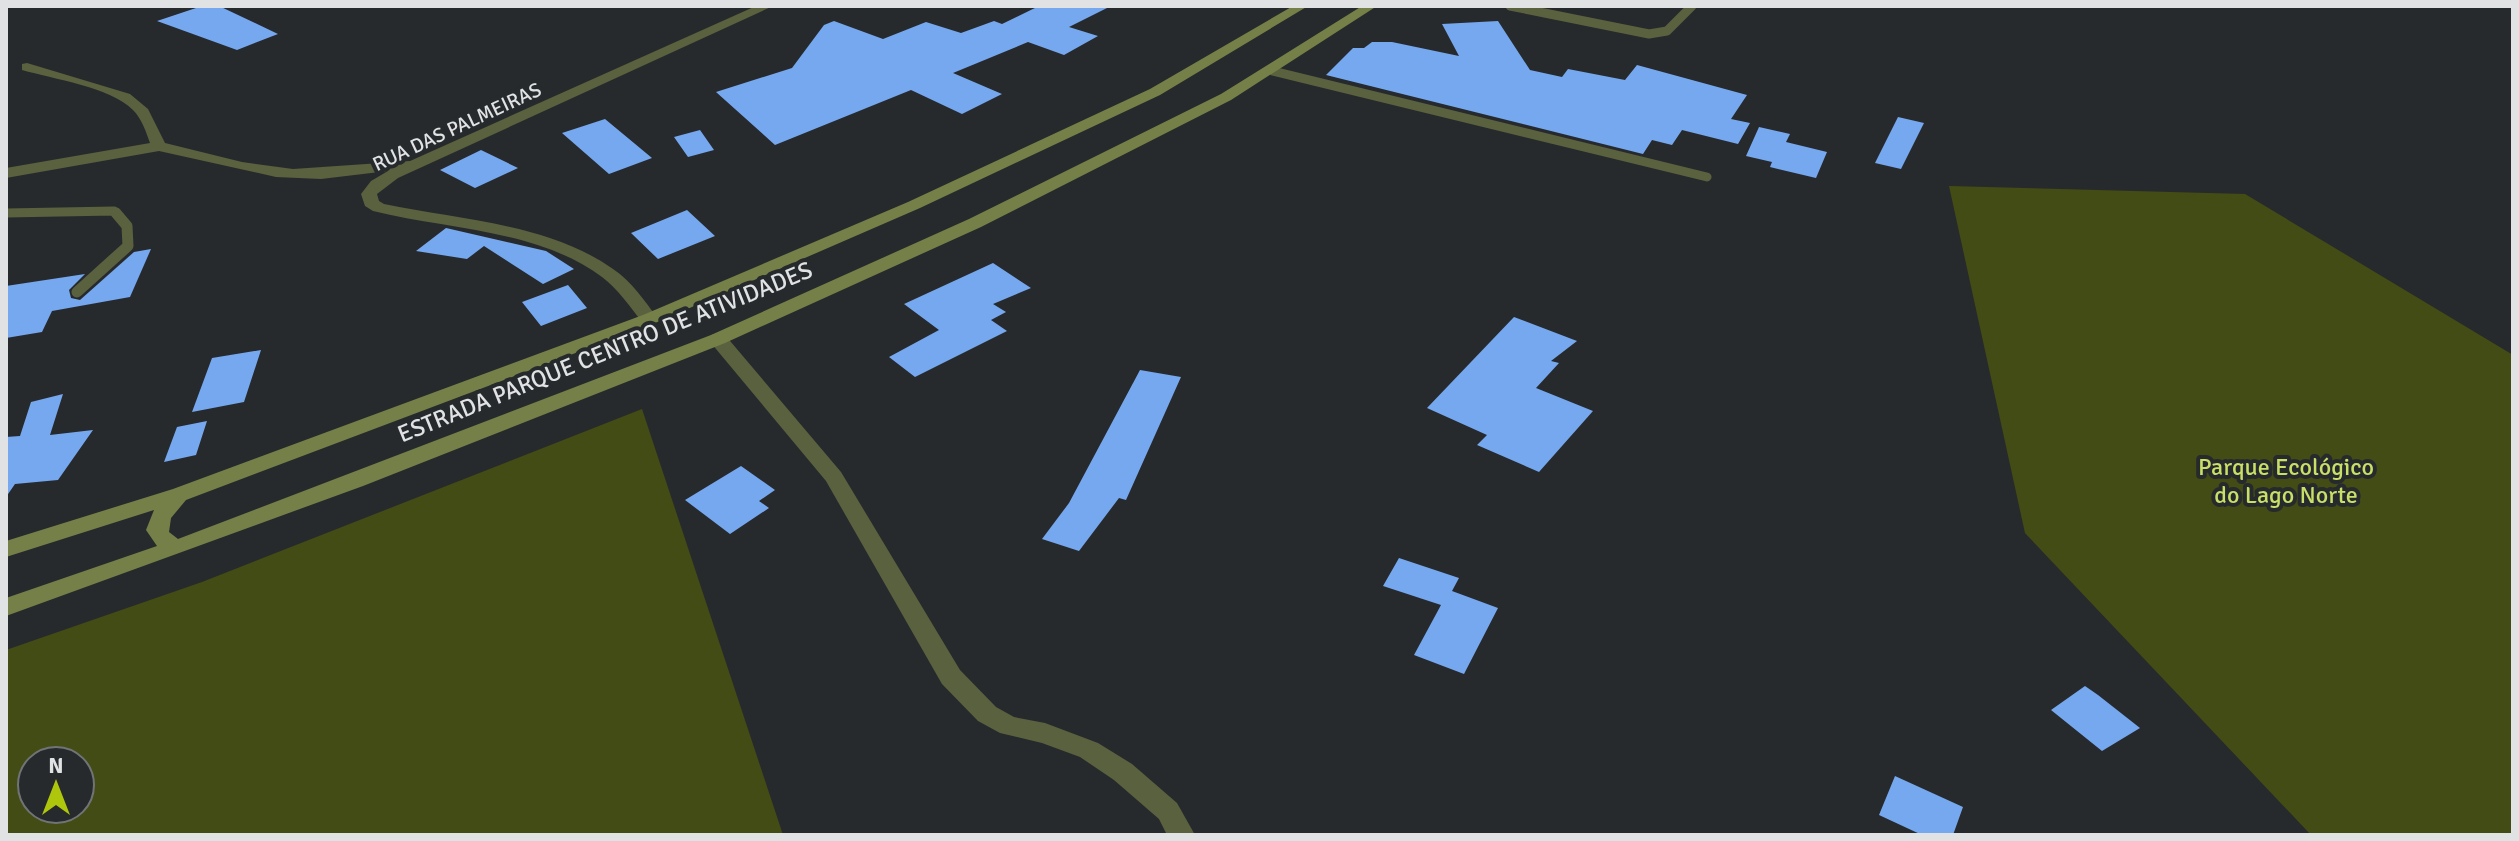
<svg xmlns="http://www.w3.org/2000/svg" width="2519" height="841" font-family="Signika,sans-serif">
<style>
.green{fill:#434c15;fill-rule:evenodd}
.building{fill:#76a8f0}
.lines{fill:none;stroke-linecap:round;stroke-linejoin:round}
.service-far1{stroke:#5a613f;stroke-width:9}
.service{stroke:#5a613f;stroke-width:11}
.minor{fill:#5a613f;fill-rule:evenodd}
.secondary{fill:#758048;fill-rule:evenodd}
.labels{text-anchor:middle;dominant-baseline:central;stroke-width:8;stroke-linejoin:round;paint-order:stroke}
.far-street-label{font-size:20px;fill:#e0e2e4;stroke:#272a2d}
.street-label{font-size:24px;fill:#e0e2e4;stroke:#272a2d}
.park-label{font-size:24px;fill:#c9df67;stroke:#272a2d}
</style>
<rect width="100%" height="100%" fill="#272a2d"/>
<path class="green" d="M 1949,186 L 2245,194 L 2513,355 L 2513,835 L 2311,835 L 2025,533 Z
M 642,409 L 783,835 L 6,835 L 6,650 L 202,582 ZM 32,761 L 80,761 L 80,809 L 32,809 Z"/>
<path class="building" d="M 202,6 L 219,6 L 278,34 L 237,50 L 157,21 Z
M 1039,6 L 1111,6 L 1069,27 L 1098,36 L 1064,55 L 1028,42 L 953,73 L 1002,94 L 962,114 L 911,90 L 775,145 L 716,92 L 792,68 L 824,25 L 834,21 L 883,39 L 926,22 L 961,33 L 994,21 L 1002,24 Z
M 1498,21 L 1530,70 L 1562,77 L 1568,69 L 1625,80 L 1637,65 L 1747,95 L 1731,119 L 1750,123 L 1738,144 L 1682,130 L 1672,145 L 1652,140 L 1643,154 L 1326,75 L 1353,48 L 1364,48 L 1372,42 L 1392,42 L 1459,56 L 1442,24 Z
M 1898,117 L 1924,123 L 1901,169 L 1875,163 Z
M 605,119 L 652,158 L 609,174 L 562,133 Z
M 1759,127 L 1790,134 L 1786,142 L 1827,152 L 1816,178 L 1770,167 L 1772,162 L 1746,156 Z
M 700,130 L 714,150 L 688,157 L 674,137 Z
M 481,150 L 518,168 L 475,188 L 440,170 Z
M 687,210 L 715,236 L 658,259 L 631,233 Z
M 446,228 L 546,251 L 574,269 L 543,284 L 484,246 L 467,259 L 416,251 Z
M 151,249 L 130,297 L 52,311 L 42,332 L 6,338 L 6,286 L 85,274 L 69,290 L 71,298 L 80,300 L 134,252 Z
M 993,263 L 1031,288 L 993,304 L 1006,312 L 991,320 L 1007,331 L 915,377 L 889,357 L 939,330 L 904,304 Z
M 568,285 L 587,308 L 541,326 L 522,302 Z
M 1514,317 L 1577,341 L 1551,361 L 1559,363 L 1536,388 L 1593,411 L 1539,472 L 1477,445 L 1487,435 L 1427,408 Z
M 261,350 L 244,402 L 192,412 L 212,358 Z
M 1140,370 L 1181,377 L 1126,500 L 1119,498 L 1079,551 L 1042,539 L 1069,503 Z
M 63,394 L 50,435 L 93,430 L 58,480 L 15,484 L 6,497 L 6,437 L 20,436 L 31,402 Z
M 207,421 L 196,455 L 164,462 L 177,427 Z
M 741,466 L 775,490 L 759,501 L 769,508 L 730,534 L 685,500 Z
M 1399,558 L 1459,578 L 1452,591 L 1498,608 L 1464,674 L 1414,655 L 1441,605 L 1383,586 Z
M 2085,686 L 2098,695 L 2140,728 L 2102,751 L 2051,710 Z
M 1895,776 L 1963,807 L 1953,835 L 1922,835 L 1879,815 Z"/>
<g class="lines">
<path class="service-far1" d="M 1510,6 L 1649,34 L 1667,31 L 1692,6
M 1269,70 L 1707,177
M 6,213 L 114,211 L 118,215"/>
<path class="service" d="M 77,292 L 128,246 L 127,226 L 116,213"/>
<path class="minor" d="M 756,6 L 773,6 L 398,178 L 377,194 L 379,201 L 384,204 C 460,220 548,223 613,269 C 631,281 645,301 658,319 L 649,324 L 643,323 C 630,307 618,289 602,277 C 537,229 449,230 373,211 L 365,206 L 361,194 L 371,181 L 388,171 L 321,179 L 276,177 L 159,151 L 6,178 L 6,168 L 150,143 C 146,132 142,119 133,110 C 110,87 53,79 22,70 L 22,64 L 27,63 L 130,94 L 148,109 L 165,143 L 242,162 L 293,169 L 410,161 Z
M 718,333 L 725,335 L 841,472 L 960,670 L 996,707 L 1014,717 L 1045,723 L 1098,743 L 1132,764 L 1177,803 L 1195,835 L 1167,835 L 1159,819 L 1114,780 L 1080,757 L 1042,743 L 1000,733 L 978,721 L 942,684 L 826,481 L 711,343 L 709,339 L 711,335 Z"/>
<path class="secondary" d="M 1293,6 L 1308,6 L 1160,95 L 920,208 L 655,323 L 186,500 L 171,518 L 169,532 L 178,539 L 711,335 L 969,219 L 1221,94 L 1362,6 L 1377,6 L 1231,100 L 981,227 L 725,343 L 363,486 L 6,616 L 6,598 L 157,546 L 146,530 L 154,510 L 6,557 L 6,541 L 173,489 L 643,315 L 908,202 L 1150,89 Z"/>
</g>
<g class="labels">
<g class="far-street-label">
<text transform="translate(457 127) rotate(-25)">RUA DAS PALMEIRAS</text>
</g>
<g class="street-label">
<text transform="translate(605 352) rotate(-22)">ESTRADA PARQUE CENTRO DE ATIVIDADES</text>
</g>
<g class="park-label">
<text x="2286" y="467">Parque Ecológico<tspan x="2286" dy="28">do Lago Norte</tspan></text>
</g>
</g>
<rect width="2519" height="841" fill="none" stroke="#e0e2e4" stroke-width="16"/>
<g transform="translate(56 785)"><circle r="38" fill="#272a2d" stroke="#717476" stroke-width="2"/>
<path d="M0-6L14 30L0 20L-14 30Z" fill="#aec60b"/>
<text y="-12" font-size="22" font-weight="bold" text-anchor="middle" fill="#e0e2e4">N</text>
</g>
</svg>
